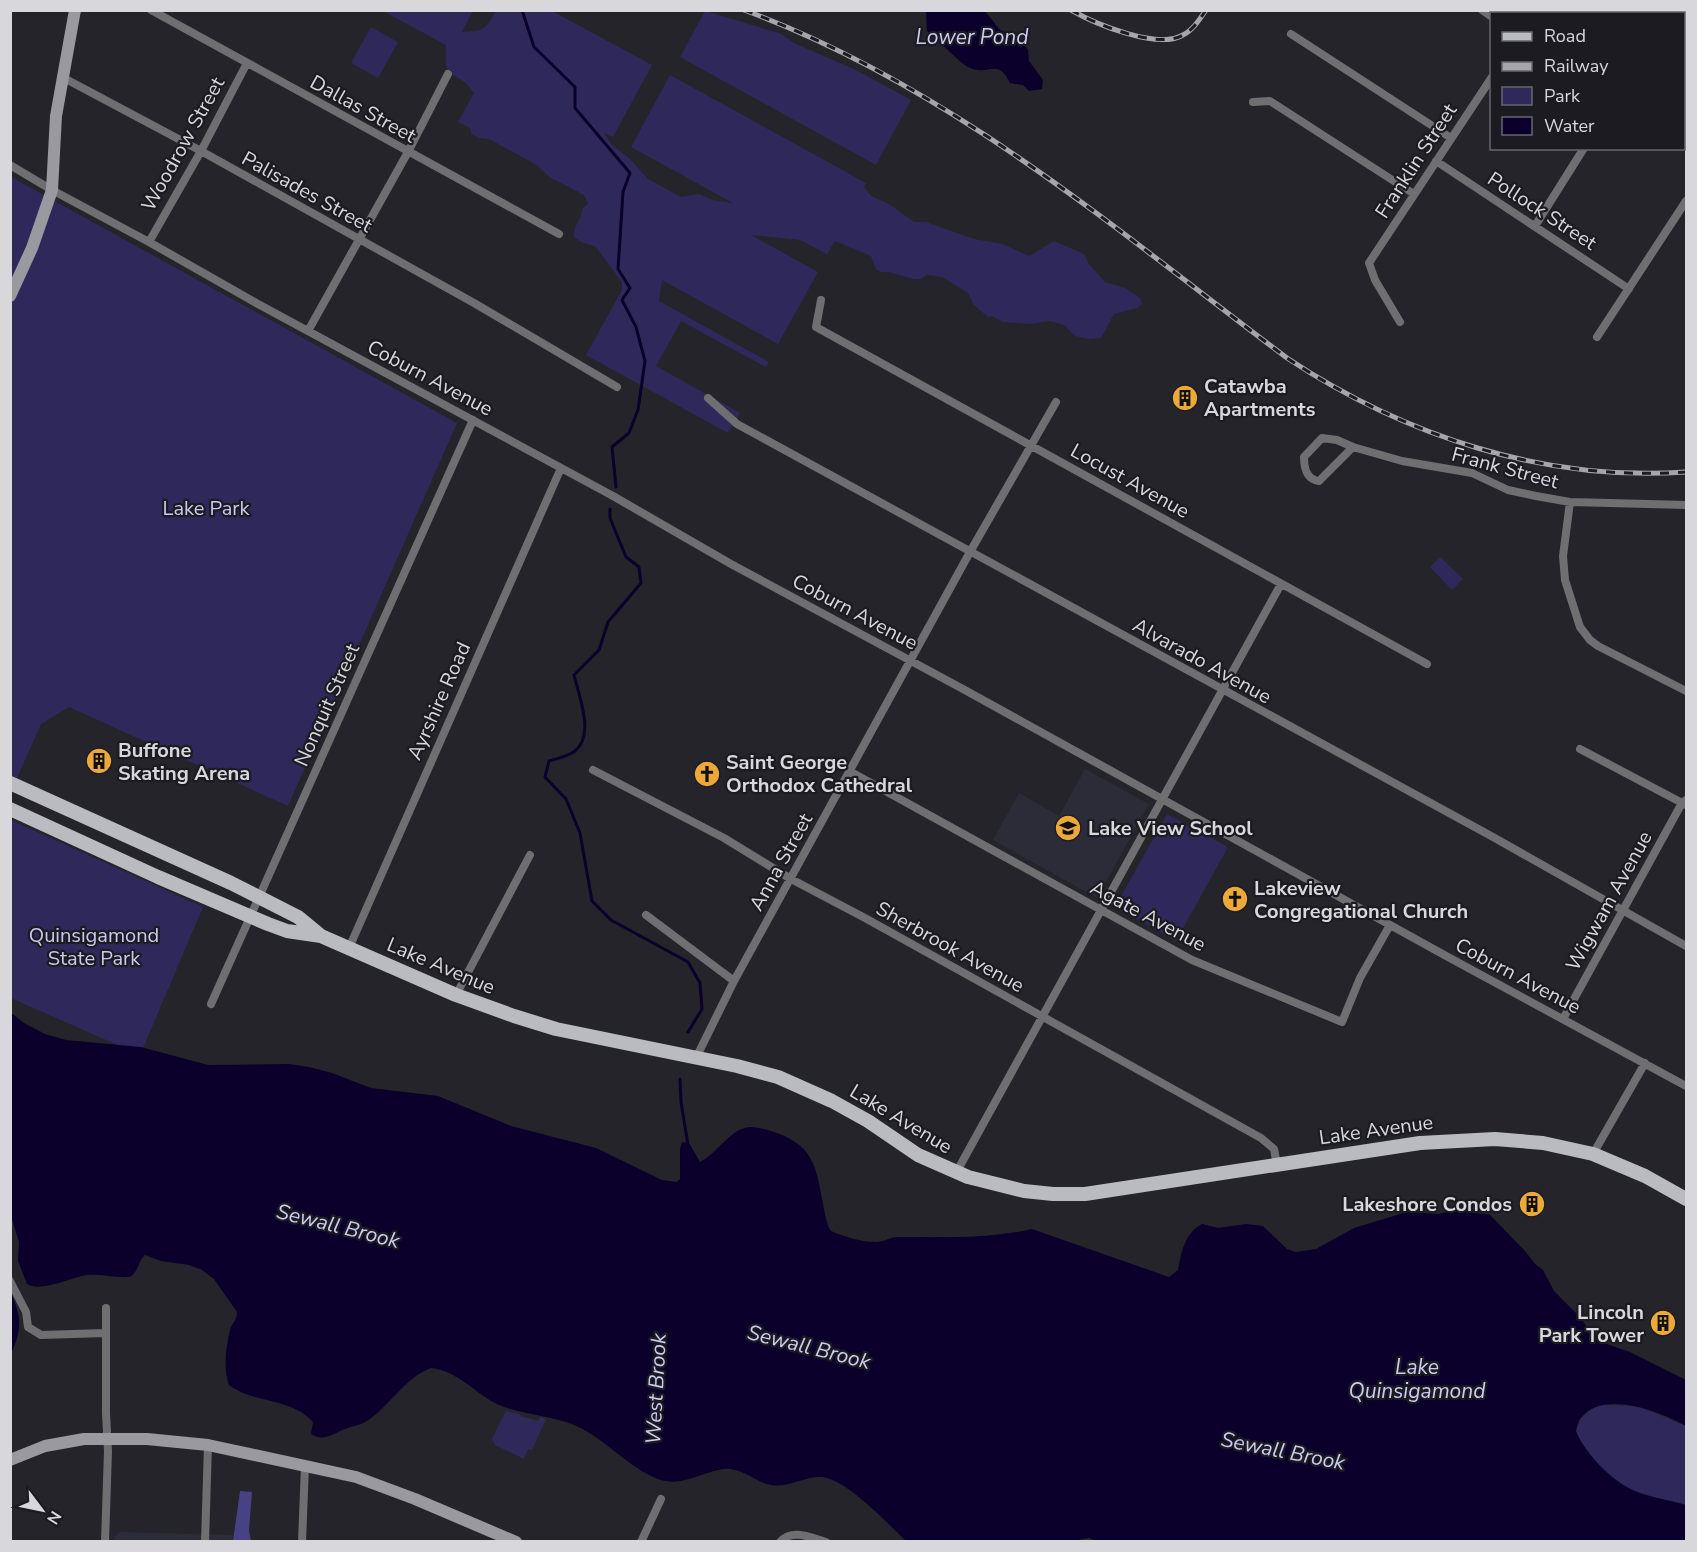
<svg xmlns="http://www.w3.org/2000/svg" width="1697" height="1552" font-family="'Nunito Sans',sans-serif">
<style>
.built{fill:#2c2c38}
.green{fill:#2f295b}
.forest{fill:#484184}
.water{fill:#0b002b}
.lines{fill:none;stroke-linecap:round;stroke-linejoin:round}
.stream{stroke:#0b002b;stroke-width:3}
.street{stroke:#6f6f72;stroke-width:8}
.secondary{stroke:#99999f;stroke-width:12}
.primary{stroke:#babac1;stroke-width:14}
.rail-casing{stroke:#a5a5aa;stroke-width:5}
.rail{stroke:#1b1b21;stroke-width:3;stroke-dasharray:9;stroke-linecap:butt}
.labels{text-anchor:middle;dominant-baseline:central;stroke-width:4.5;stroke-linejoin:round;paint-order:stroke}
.street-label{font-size:20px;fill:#d8d8dc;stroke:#1b1b21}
.poi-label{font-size:20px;font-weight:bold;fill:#d8d8dc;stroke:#1b1b21;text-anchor:start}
.park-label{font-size:20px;fill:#cac9f2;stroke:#1b1b21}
.water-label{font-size:21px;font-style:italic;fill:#cccbf4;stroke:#1b1b21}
</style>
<rect width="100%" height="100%" fill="#24242a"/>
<path class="built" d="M 1085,769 L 1149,804 L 1097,898 L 993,840 L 1019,793 L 1059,816 Z
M 120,1532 L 233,1535 L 233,1541 L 114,1542 L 115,1536 Z"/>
<path class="green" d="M 383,11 L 473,11 L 462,32 C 484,31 485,30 496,11 L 552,11 L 652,65 L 613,137 L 604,133 L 611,144 L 630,159 L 648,179 L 681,197 L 699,194 L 713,200 L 733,203 L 631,147 L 670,75 L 866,183 L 864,187 L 871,196 L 889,204 L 914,222 L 926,222 L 974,239 L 1002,244 L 1029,256 L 1054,241 L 1084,254 L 1089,264 L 1105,282 L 1125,288 L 1140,298 L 1142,304 L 1137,308 L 1114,314 L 1101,338 L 1089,339 L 1075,336 L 1064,325 L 1050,321 L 1031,324 L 1003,322 L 992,316 L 988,317 L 974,305 L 968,293 L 942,277 L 927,275 L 920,279 L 913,279 L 890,272 L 881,272 L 876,269 L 871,256 L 835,241 L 827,254 L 800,240 L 751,235 L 818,272 L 778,344 L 662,280 L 659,301 L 769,362 L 766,367 L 681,321 L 656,366 L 740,413 L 728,433 L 586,355 L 622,290 L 622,282 L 595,246 L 583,243 L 574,237 C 573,226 582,219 582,209 L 588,204 L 584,195 L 551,178 L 535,164 L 489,139 L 480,138 L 471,134 L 470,128 L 458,122 L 474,93 L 466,83 L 449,72 L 446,65 L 446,45 Z
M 705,11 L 779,33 L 796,44 L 856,70 L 911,100 L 876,165 L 680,57 Z
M 371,27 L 398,42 L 378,78 L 351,63 Z
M 11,177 L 457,423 L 288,806 L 69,707 L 41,724 L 17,778 L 11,775 Z
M 1440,557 L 1463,579 L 1452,590 L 1430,567 Z
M 1167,814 L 1228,847 L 1176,941 L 1115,907 Z
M 11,820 L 203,907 L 140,1055 L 11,998 Z
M 1598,1405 L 1638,1406 L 1686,1426 L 1686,1505 C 1670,1500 1651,1498 1635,1491 C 1614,1483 1584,1453 1576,1431 L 1580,1418 Z
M 506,1411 L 520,1414 L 520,1416 L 538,1421 L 540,1417 L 546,1419 L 532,1450 L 528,1449 L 524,1459 L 495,1445 L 492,1439 Z"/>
<path class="forest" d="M 240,1491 L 252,1492 L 249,1530 L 251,1541 L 233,1541 Z"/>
<path class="water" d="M 926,11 L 985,11 L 1000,30 L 1020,38 L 1028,50 L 1029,61 L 1043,80 L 1042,89 L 1029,91 L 1023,85 L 1010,83 C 997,57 990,76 970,68 C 960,64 938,39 927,31 Z
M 10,1012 L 24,1023 L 45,1034 L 66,1040 L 141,1047 L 208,1065 L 289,1064 L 309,1067 L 332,1073 L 371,1088 L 438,1096 L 511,1126 L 596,1148 L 662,1180 L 677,1182 L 680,1179 L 680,1149 L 682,1142 L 689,1143 L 700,1162 C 715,1154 725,1138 739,1130 C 750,1124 760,1128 771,1131 C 813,1144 816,1165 823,1204 C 825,1214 826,1223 831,1231 C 845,1237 861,1242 876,1242 C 884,1242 890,1237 898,1237 C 943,1237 988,1239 1032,1229 L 1169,1277 L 1178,1270 C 1182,1251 1184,1234 1202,1224 L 1218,1228 L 1246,1224 L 1263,1226 L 1287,1249 L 1296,1252 L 1316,1249 L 1354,1228 L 1407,1212 L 1438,1214 L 1452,1211 L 1485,1214 L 1490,1215 L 1525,1251 L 1535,1264 L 1543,1270 L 1554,1291 L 1580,1317 L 1593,1336 L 1601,1342 L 1630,1352 L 1686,1380 L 1686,1426 C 1661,1412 1603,1389 1581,1418 C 1578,1421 1577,1427 1576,1431 C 1584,1453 1614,1483 1635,1491 C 1652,1498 1670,1500 1686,1505 L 1686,1541 L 1099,1542 L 1089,1538 L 1067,1542 L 906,1541 C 888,1524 845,1477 820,1477 C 803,1477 788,1488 771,1485 C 755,1482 741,1467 724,1469 C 701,1472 681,1488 658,1479 C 627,1467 605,1438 574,1425 C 550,1415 523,1415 499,1405 C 475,1394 459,1371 431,1368 C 403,1379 391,1405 367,1421 C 361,1425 352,1426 345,1429 C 332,1434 324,1442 311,1434 L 313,1422 C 291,1397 254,1404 229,1385 C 223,1370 226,1346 230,1330 C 232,1323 237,1320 237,1312 L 214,1279 L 202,1270 L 189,1265 L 161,1261 L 145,1255 C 138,1261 139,1271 130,1277 C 116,1278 101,1274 87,1275 C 71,1277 41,1293 27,1284 L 18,1261 L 19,1242 L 11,1216 Z
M 11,1293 C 22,1318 22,1329 11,1354 Z"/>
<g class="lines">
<path class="stream" d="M 522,10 L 534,47 L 575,87 L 575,108 L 630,173 L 623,192 L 618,269 L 630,288 L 622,300 L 636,327 L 645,361 L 638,410 L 629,433 L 612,447 L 616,487
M 610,509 L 610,518 L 626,557 L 639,567 L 641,583 L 608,622 L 599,650 L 574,675 C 579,696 595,735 575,751 C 567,757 558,758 549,761 L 545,777 L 566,799 L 580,833 L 592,901 L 611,920 L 688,962 L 700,983 L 702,1009 L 688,1032
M 680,1079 L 681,1102 L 688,1145"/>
<path class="street" d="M 151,10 L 559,234
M 1482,10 L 1492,17
M 1533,14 L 1535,10
M 1673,14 L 1675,10
M 1291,34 L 1451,138
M 1684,71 L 1686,73
M 62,77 L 201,151 L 474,303 L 617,387
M 1253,102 L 1270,101 L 1414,194
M 1436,161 L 1629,289
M 10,165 L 52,190 L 149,242 L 258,304 L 613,496 L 731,564 L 963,689 L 1448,957 L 1686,1086
M 1535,226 L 1584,148
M 149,242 L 201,151 L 247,63
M 821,300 L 816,327 L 1427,664
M 1400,322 L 1375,280 L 1369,263 L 1492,77
M 308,331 L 408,152 L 448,74
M 1597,337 L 1686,201
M 708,398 L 737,424 L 1493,837 L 1686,946
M 1353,447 L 1319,481 C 1306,479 1304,468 1304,457 L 1322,438 L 1337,440 L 1353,447 L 1402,461 L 1472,473 L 1508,490 L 1536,496 L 1570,502 L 1686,505
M 1570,502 L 1563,556 L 1565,580 L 1580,627 L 1590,640 L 1598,646 L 1686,691
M 1580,749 L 1686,805
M 593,770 L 724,838 L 791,879 L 865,918 L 1261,1138 L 1274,1149 L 1277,1165
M 851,772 L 1192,960 L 1342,1022 L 1360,978 L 1390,925
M 646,915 L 734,981
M 349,948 L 561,468
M 456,995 L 530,855
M 211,1004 L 473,420
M 1563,1019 L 1682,803 L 1686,800
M 696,1058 L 734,981 L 970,552 L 1056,402
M 1593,1154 L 1645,1063
M 956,1173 L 1281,584
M 10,1281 L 26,1312 L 28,1327 L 41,1335 L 106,1333
M 105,1542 L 108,1451 L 106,1413 L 106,1308
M 205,1542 L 208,1445
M 302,1542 L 305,1466
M 641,1542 L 661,1499
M 780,1542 C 793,1528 811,1538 826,1542"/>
<path class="secondary" d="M 10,296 L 32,248 L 52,190 L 56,116 L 75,10
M 10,1460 L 45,1446 L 84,1439 L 147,1439 L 208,1445 L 356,1477 L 415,1499 L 516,1542"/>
<path class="primary" d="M 10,783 L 231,883 L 298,917 L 321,936 L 456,995 L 514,1016 L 556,1029 L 737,1066 L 778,1077 L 832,1101 L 868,1121 L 918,1155 L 968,1177 L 1024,1191 L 1053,1194 L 1085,1194 L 1420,1143 L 1495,1139 L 1543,1143 L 1593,1154 L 1645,1176 L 1686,1199
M 10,809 L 158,877 L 268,924 L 287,931 L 321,936"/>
<g class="rail-casing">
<path id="rail" d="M 744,10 C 948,85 1115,229 1287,358 C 1405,436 1544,482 1686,472
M 1071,10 C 1095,24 1158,50 1183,35 C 1193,30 1200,19 1206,10"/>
</g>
<use href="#rail" class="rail"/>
</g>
<defs>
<g id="building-disc" transform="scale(1.35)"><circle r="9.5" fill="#eca93a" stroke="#1b1b21"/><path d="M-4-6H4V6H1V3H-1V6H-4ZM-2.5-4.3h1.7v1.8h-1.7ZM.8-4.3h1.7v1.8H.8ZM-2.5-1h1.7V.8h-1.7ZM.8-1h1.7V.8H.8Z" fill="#111"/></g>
<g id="church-disc" transform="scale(1.35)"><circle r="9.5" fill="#eca93a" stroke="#1b1b21"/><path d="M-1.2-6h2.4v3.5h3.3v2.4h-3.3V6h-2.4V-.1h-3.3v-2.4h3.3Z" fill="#111"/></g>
<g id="school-disc" transform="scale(1.35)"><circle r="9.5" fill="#eca93a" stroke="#1b1b21"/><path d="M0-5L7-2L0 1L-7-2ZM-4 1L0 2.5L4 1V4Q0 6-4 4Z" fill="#111"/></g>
</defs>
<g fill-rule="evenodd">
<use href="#building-disc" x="1185" y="398"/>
<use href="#building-disc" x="99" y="761"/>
<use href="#church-disc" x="707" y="774"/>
<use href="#school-disc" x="1068" y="828"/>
<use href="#church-disc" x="1235" y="899"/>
<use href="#building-disc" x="1532" y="1204"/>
<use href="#building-disc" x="1663" y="1323"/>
</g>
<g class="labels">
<g class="street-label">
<text transform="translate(363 109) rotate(29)">Dallas Street</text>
<text transform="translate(183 144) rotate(-61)">Woodrow Street</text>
<text transform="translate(1416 161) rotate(-57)">Franklin Street</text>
<text transform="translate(307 192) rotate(29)">Palisades Street</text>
<text transform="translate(1542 211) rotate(33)">Pollock Street</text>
<text transform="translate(430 378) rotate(28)">Coburn Avenue</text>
<text transform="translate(1505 468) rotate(15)">Frank Street</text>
<text transform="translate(1130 481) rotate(29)">Locust Avenue</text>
<text transform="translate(855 612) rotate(28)">Coburn Avenue</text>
<text transform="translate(1202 661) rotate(29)">Alvarado Avenue</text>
<text transform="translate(439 701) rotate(-66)">Ayrshire Road</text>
<text transform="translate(327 705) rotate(-66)">Nonquit Street</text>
<text transform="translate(781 862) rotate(-61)">Anna Street</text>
<text transform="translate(1609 901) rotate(-61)">Wigwam Avenue</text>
<text transform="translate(1148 916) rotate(28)">Agate Avenue</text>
<text transform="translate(950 947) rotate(29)">Sherbrook Avenue</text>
<text transform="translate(441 966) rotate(23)">Lake Avenue</text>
<text transform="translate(1518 976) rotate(28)">Coburn Avenue</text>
<text transform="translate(901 1119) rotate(31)">Lake Avenue</text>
<text transform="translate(1376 1130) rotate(-8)">Lake Avenue</text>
</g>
<g class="poi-label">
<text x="1204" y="386">Catawba<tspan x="1204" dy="23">Apartments</tspan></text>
<text x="118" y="750">Buffone<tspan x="118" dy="23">Skating Arena</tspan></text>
<text x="726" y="762">Saint George<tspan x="726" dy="23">Orthodox Cathedral</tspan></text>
<text x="1088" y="828">Lake View School</text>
<text x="1254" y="888">Lakeview<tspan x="1254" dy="23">Congregational Church</tspan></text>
<text x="1512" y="1204" text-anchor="end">Lakeshore Condos</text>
<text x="1644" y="1312" text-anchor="end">Lincoln<tspan x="1644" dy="23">Park Tower</tspan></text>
</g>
<g class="park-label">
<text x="206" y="508">Lake Park</text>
<text x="94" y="935">Quinsigamond<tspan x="94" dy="23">State Park</tspan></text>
</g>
<g class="water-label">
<text x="972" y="37">Lower Pond</text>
<text transform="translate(338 1226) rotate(14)">Sewall Brook</text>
<text transform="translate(809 1347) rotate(14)">Sewall Brook</text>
<text x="1417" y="1367">Lake<tspan x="1417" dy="24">Quinsigamond</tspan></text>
<text transform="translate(656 1389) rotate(-87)">West Brook</text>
<text transform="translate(1283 1451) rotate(11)">Sewall Brook</text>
</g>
</g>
<rect width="1697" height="1552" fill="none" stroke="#d8d8dc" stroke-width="24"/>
<rect x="1490" y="12" width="195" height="138" fill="#1b1b21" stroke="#67676c" stroke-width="1.5"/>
<rect x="1502" y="32" width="30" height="9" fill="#babac1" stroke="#67676c" stroke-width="1.5"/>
<text x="1544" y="42" font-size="18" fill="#d8d8dc">Road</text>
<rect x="1502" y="62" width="30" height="9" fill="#a5a5aa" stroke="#67676c" stroke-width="1.5"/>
<text x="1544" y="72" font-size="18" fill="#d8d8dc">Railway</text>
<rect x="1502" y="87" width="30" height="18" fill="#2f295b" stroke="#67676c" stroke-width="1.5"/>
<text x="1544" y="102" font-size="18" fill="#d8d8dc">Park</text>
<rect x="1502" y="117" width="30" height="18" fill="#0b002b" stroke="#67676c" stroke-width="1.5"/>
<text x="1544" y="132" font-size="18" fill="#d8d8dc">Water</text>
<g transform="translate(42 1510) rotate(122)" stroke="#1b1b21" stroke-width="4.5" paint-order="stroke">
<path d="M0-4.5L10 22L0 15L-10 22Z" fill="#d8d8dc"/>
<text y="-9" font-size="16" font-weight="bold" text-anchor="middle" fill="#d8d8dc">N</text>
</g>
</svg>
